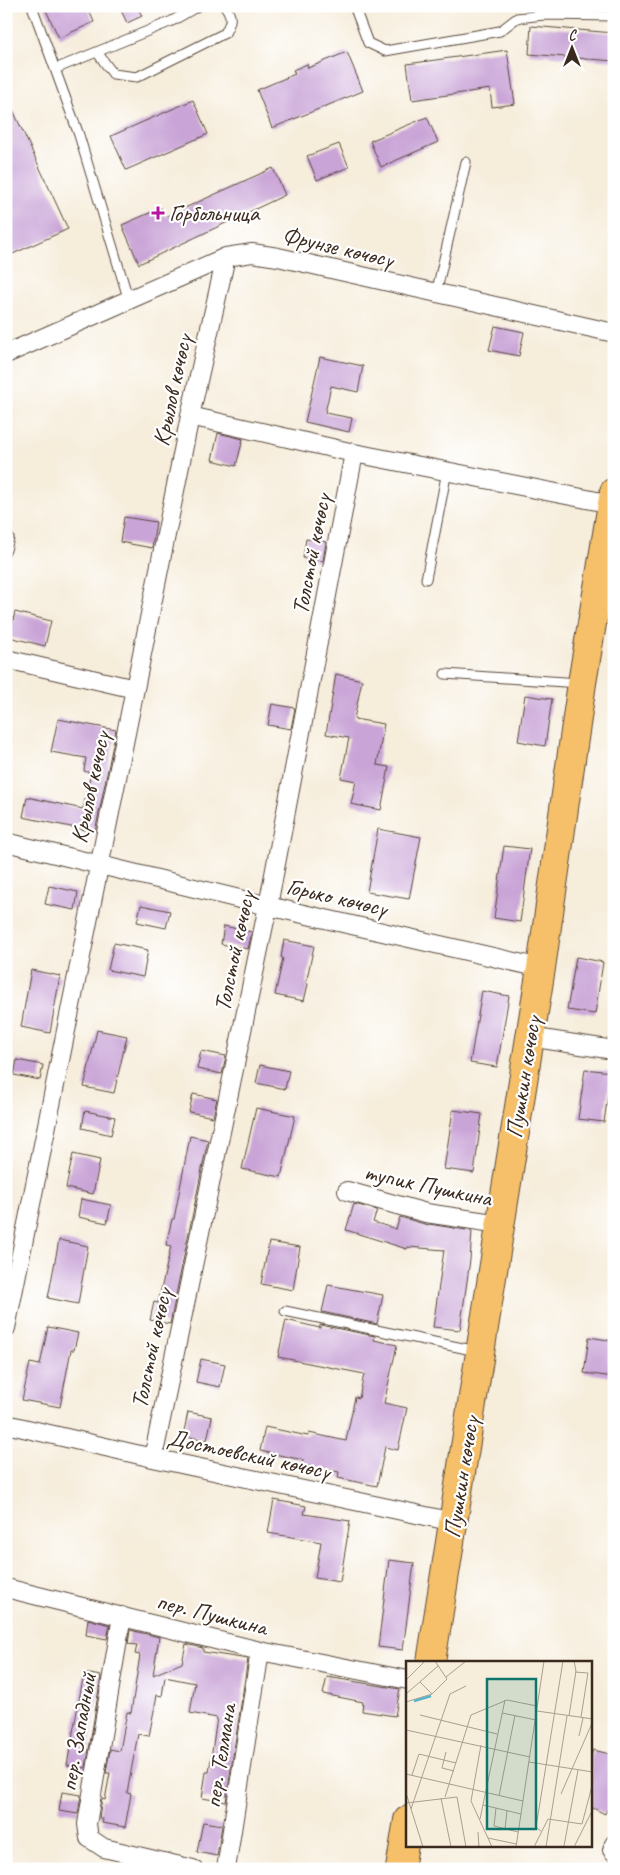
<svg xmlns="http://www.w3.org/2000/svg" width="620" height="1875" font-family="Caveat,sans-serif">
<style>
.building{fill:#c9a4d7}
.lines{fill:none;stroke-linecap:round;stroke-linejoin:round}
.service-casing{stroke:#57473a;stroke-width:11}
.minor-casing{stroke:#57473a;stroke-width:20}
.trunk-casing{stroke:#57473a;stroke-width:30}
.service{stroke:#fff;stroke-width:9}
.minor{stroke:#fff;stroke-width:18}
.trunk{stroke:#f6c06b;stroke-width:28}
.poi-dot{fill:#b5179e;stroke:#fff;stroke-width:2}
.labels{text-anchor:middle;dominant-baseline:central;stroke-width:4.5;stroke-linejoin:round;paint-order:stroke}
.poi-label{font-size:24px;fill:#3b2a1e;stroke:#fff;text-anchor:start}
.street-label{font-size:24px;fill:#3b2a1e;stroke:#fff}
.inset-river{fill:none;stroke:#51b7d0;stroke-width:2.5}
.inset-road{fill:none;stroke:#ab9f8f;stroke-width:1}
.view{fill:#0f766e;fill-opacity:0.15;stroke:#0f766e;stroke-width:2.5}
.inset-edge{fill:none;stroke:#3b2a1e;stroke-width:2.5}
</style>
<rect width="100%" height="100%" fill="#fff"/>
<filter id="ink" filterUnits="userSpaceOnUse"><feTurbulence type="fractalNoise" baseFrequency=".02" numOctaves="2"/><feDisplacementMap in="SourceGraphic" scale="10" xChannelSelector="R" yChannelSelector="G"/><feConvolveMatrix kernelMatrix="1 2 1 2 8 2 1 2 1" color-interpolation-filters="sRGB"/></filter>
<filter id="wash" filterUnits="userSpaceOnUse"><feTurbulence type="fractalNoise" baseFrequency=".0096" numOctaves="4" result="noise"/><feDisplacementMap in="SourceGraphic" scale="20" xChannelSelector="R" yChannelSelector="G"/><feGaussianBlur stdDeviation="1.12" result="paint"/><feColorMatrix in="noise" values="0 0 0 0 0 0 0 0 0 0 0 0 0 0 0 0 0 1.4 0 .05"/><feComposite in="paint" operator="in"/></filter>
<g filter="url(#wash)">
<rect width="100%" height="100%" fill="#f6eddb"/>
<g id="blocks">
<path class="building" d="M 44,6 L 87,6 L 94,22 L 59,38 Z
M 119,6 L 137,6 L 142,16 L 127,23 Z
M 531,26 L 614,33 L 614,61 L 529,54 Z
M 507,50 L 515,104 L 492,107 L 490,89 L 412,100 L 407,64 Z
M 347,52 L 363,91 L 272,128 L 257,90 L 295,74 L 293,70 L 307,64 L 308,68 Z
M 6,95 L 68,229 L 6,257 Z
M 193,100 L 208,134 L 126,170 L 111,136 Z
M 427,117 L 438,142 L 381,167 L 370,141 Z
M 339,144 L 349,167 L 317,180 L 307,156 Z
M 273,168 L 285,195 L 139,264 L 122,225 L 161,208 L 165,217 Z
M 495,326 L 524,332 L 519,356 L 489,350 Z
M 320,357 L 363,366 L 358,392 L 331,386 L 325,413 L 352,418 L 349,432 L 305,422 Z
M 218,433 L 243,439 L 236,466 L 212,460 Z
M 124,517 L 156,522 L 152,548 L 120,542 Z
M 306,539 L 326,542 L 323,561 L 303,558 Z
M 15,612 L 51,621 L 45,646 L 9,637 Z
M 336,674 L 362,680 L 354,719 L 384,724 L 377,765 L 389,767 L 381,810 L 351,804 L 356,781 L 341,778 L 349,738 L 326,734 Z
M 525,695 L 552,699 L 545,746 L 518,741 Z
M 272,704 L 295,708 L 291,729 L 268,725 Z
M 58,719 L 116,730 L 95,832 L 23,817 L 27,797 L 83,809 L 91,773 L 84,771 L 86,758 L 51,752 Z
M 378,829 L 421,837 L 409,899 L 367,892 Z
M 504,846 L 530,849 L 520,922 L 494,918 Z
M 49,886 L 78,892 L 75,910 L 45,904 Z
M 141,905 L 170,911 L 166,928 L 137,922 Z
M 224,926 L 252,932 L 248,949 L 221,944 Z
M 284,940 L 314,946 L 306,983 L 308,984 L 304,1001 L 275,995 L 283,958 L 281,957 Z
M 114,943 L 148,950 L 143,977 L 108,970 Z
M 576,957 L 603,962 L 595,1014 L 567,1010 Z
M 31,970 L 60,976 L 50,1033 L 21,1027 Z
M 482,991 L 509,996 L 497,1067 L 470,1063 Z
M 97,1030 L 127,1036 L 114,1093 L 84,1087 Z
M 201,1051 L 226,1056 L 222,1074 L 197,1069 Z
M 17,1060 L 43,1065 L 40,1080 L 14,1075 Z
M 260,1065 L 289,1071 L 285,1089 L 256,1083 Z
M 585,1069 L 611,1072 L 604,1122 L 578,1119 Z
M 193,1094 L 217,1099 L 213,1117 L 189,1112 Z
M 256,1108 L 295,1116 L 281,1177 L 242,1169 Z
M 453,1110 L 482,1114 L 474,1173 L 444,1169 Z
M 85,1111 L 115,1117 L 111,1135 L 82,1128 Z
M 190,1136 L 208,1140 L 170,1324 L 150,1320 L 154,1302 L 158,1303 L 171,1246 L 166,1245 L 172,1219 L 174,1219 Z
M 73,1154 L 100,1160 L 93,1194 L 66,1188 Z
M 81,1199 L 111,1205 L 107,1223 L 78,1217 Z
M 354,1204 L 377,1210 L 373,1222 L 396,1229 L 400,1217 L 428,1225 L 429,1224 L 472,1231 L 470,1260 L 460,1330 L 433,1327 L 444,1250 L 408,1247 L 407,1249 L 346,1230 Z
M 59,1240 L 88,1246 L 78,1304 L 48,1298 Z
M 269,1242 L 300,1247 L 293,1290 L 261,1284 Z
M 328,1285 L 383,1295 L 377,1324 L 322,1312 Z
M 286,1320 L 320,1328 L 320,1325 L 375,1336 L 374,1340 L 397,1345 L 384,1403 L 407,1408 L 398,1450 L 385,1447 L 377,1486 L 338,1478 L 339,1472 L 302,1465 L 303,1460 L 260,1451 L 265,1427 L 308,1436 L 309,1433 L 346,1441 L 355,1397 L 359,1398 L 364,1374 L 278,1357 Z
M 48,1327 L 78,1333 L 74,1350 L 71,1350 L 60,1407 L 22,1400 L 30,1363 L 40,1365 Z
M 589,1337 L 614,1341 L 614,1377 L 584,1373 Z
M 201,1359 L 225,1364 L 220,1387 L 196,1382 Z
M 188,1412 L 212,1417 L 207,1440 L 183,1436 Z
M 274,1500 L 306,1506 L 304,1514 L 350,1521 L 340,1582 L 315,1578 L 321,1542 L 268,1533 Z
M 389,1560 L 414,1563 L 403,1650 L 378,1647 Z
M 88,1619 L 110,1625 L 107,1639 L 86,1635 Z
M 130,1630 L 159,1637 L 153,1675 L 182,1663 L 186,1644 L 203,1648 L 203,1652 L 248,1659 L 226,1802 L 202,1798 L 206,1772 L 209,1772 L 217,1718 L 190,1713 L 195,1683 L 165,1677 L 162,1696 L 157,1695 L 149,1736 L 138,1734 L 127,1793 L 131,1794 L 125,1827 L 102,1823 L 103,1819 L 99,1818 L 102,1799 L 105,1800 L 110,1773 L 106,1773 L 110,1749 L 120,1751 L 127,1712 L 131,1713 L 140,1655 L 135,1654 L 137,1645 L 128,1644 Z
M 84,1673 L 101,1676 L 86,1768 L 67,1765 Z
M 327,1677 L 400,1689 L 395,1716 L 362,1711 L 363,1702 L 323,1694 Z
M 593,1750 L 614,1755 L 614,1796 L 605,1814 L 591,1807 L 591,1757 Z
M 62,1792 L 81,1795 L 78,1814 L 59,1811 Z
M 203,1822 L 222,1825 L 217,1856 L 197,1852 Z"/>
</g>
</g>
<g filter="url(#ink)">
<use href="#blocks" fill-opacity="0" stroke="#57473a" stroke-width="1"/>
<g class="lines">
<g class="service-casing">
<path id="service" d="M 32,6 L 55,69
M 354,6 L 368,43 L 385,51 L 500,31 L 517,18 L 544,15 L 614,16
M 97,52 L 113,74 L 137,77 L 225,33 C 231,22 233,17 225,6
M 436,294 L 466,162
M 129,301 L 79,135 L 55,69 L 172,21 L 198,6
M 6,550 L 9,538
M 426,579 L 447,471
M 445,674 L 579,683
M 285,1311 L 477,1351"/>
</g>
<g class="minor-casing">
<path id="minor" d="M 6,354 L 226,257 L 252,253 L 278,257 L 614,333
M 190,416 L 354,453 L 612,504
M 6,659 L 135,689
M 6,842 L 268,906 L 541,968
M 529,1037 L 614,1050
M 347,1191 L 426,1213 L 500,1224
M 6,1328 L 190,416 L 226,257
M 6,1424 L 153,1458 L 454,1522
M 153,1458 L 268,906 L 354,453
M 6,1588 L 260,1651 L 408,1680
M 122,1616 L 87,1824 L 89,1838 L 104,1848 L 193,1869
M 614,1844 L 612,1850 L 614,1852
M 226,1869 L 260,1651"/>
</g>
<g class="trunk-casing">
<path id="trunk" d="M 431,1662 L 541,968 L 582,683 L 614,492
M 400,1869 L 408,1820"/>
</g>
<use href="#service" class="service"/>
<use href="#minor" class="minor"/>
<use href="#trunk" class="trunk"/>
</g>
</g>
<path class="poi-dot" d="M155.5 205.5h5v5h5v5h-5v5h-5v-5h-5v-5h5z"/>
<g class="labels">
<g class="poi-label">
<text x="169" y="213">Горбольница</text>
</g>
<g class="street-label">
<text transform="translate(338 247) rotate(13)">Фрунзе көчөсү</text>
<text transform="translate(172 390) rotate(-78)">Крылов көчөсү</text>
<text transform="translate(311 554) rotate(-79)">Толстой көчөсү</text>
<text transform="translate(90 787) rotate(-78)">Крылов көчөсү</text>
<text transform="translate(337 897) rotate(13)">Горько көчөсү</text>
<text transform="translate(234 951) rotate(-78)">Толстой көчөсү</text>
<text transform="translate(523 1077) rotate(-81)">Пушкин көчөсү</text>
<text transform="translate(428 1185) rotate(12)">тупик Пушкина</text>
<text transform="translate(151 1348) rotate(-78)">Толстой көчөсү</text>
<text transform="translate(249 1454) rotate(12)">Достоевский көчөсү</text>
<text transform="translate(461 1477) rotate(-81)">Пушкин көчөсү</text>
<text transform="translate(212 1614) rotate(14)">пер. Пушкина</text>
<text transform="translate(78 1732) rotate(-80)">пер. Западный</text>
<text transform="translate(220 1756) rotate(-81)">пер. Телмана</text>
</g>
</g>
<g transform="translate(406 1661)">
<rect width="186" height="186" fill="#f6eddb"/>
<path class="inset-river" d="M 8,40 L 25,35"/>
<path class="inset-road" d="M 169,11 L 182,12 L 175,56M 40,16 L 60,0M 0,19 L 19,0M 0,33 L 32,5M 26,33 L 41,18 L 29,0M 0,41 L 26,33 L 14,21M 131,50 L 187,58M 96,52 L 130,59M 14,54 L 91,73M 163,55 L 170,10 L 168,0M 0,69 L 124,96M 173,75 L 177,57M 75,84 L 65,140 L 86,186M 40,91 L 36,107 L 48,110M 123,101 L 187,111M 0,113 L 117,140M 6,114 L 13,93 L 50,102M 0,132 L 17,186M 155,133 L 187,60M 93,135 L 109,54M 39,136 L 65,54 L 101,39 L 131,45M 35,137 L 45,186M 0,142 L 51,136 L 60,186M 77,144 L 115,153M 90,147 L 88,165 L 112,171M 5,148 L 44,33 L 60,25M 74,158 L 99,39M 99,168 L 101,150M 135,170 L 130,166 L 157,0M 72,171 L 73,186M 82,177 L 110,183M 158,185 L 172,109M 110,186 L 138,0M 128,186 L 142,158 L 176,163 L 187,121M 140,186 L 161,55M 168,186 L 187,148"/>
<path class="view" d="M 81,18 L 130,18 L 130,168 L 81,168 Z"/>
<rect width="186" height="186" class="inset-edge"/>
</g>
<rect width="620" height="1875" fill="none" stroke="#fff" stroke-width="25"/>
<g transform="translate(572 48)" stroke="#ffffff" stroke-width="4" paint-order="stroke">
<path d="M0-4L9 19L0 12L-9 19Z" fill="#3b2a1e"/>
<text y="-8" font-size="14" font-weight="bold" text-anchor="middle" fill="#3b2a1e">С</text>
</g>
</svg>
